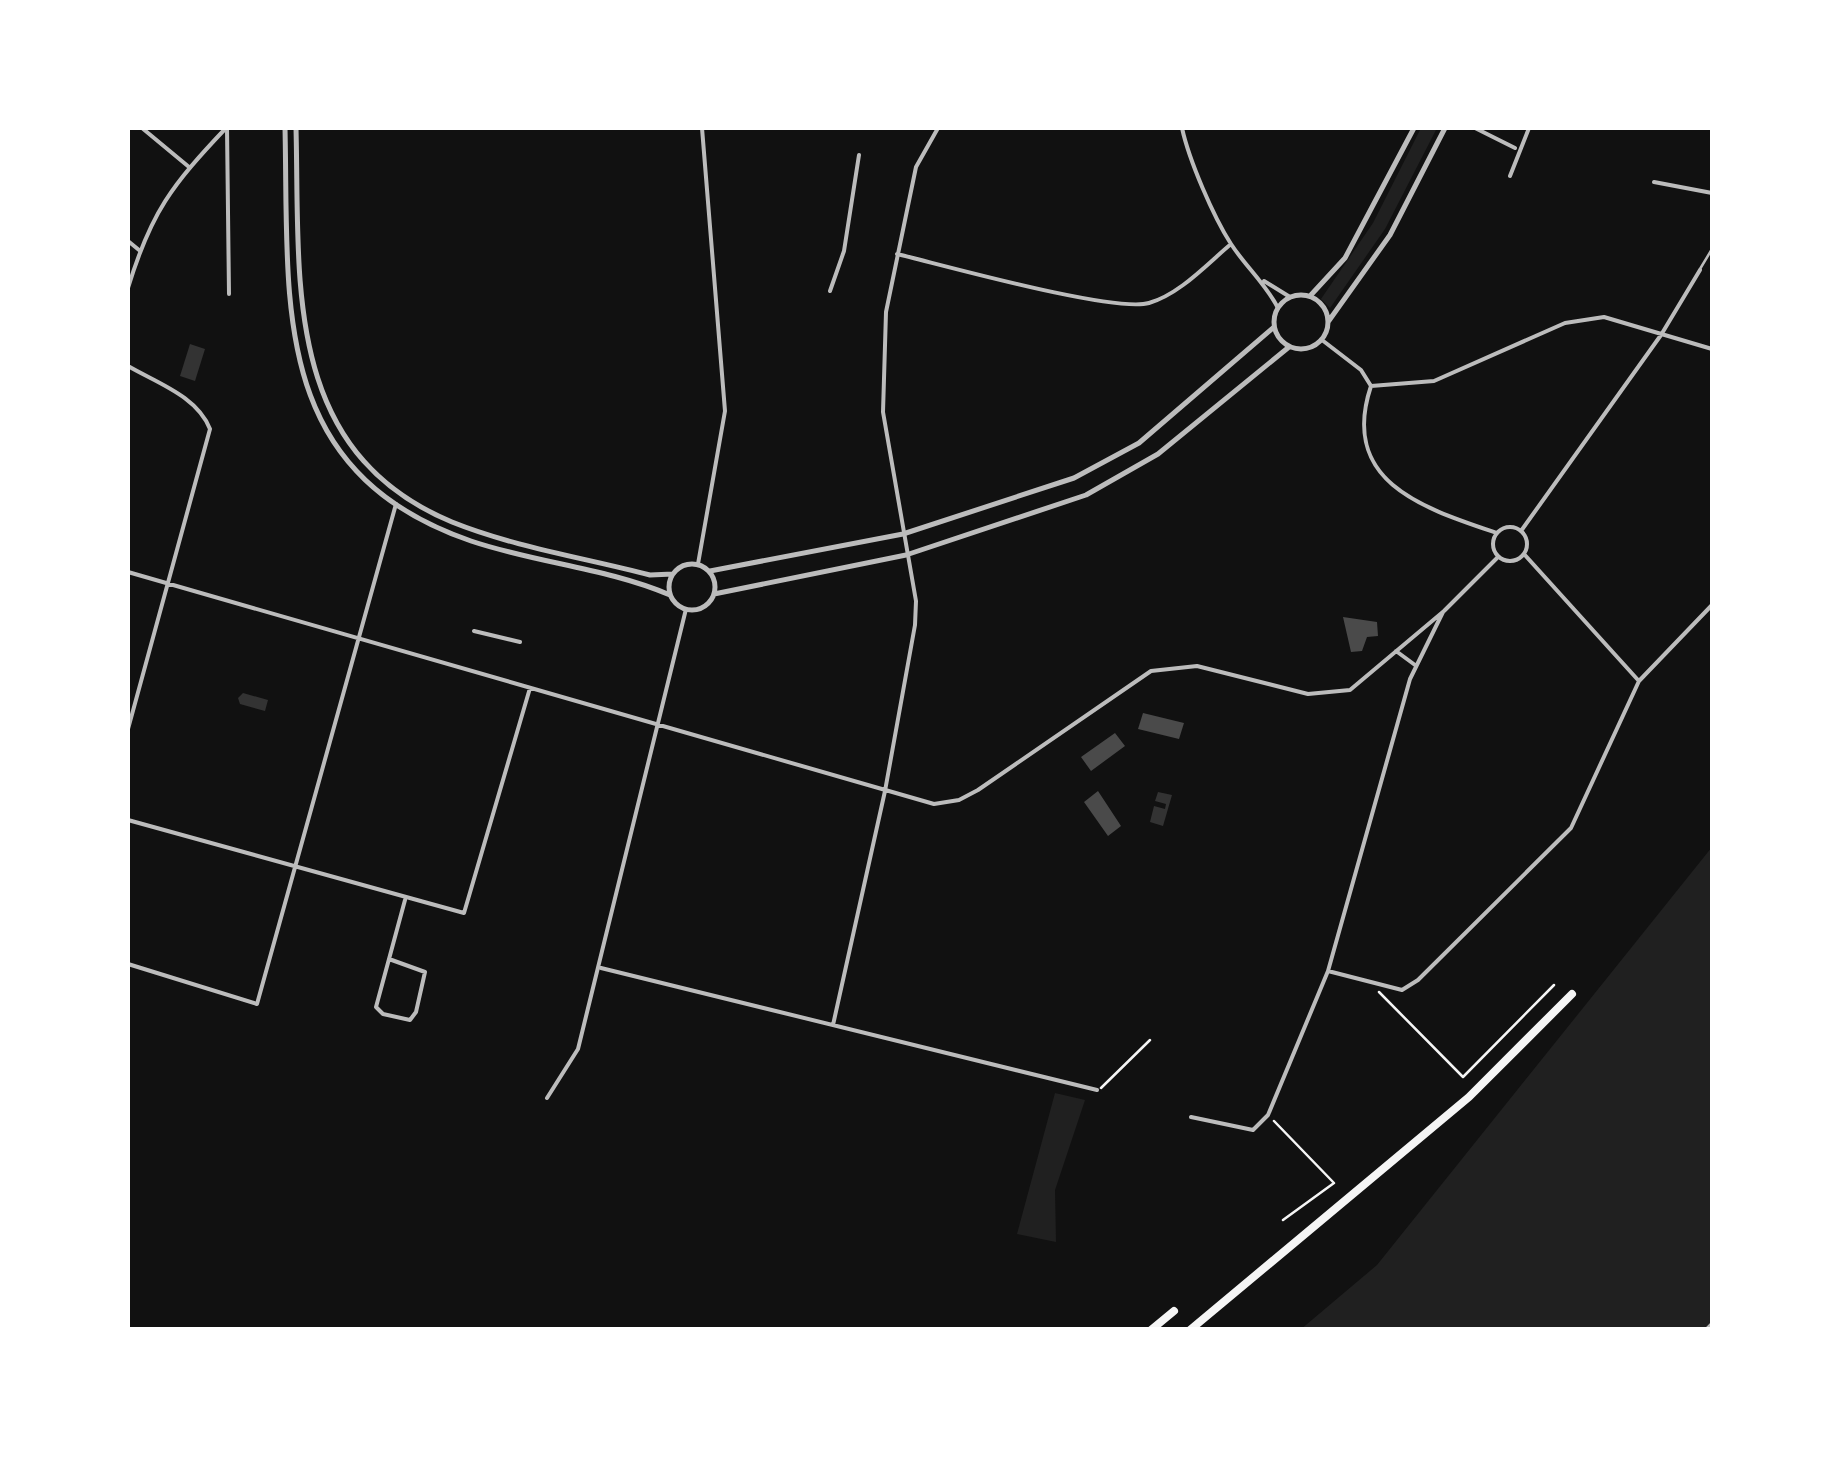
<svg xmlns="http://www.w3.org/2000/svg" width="1840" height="1457" font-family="Cabin,sans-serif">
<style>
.green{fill:#202020}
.water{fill:#333}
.building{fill:#4a4a4a}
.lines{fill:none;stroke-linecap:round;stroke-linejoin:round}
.path{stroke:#f5f5f5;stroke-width:2.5}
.service{stroke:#bcbcbc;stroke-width:2.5}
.pedestrian{stroke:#bcbcbc;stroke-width:4}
.minor{stroke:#bcbcbc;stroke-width:4}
.tertiary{stroke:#bcbcbc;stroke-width:5}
.motorway{stroke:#f5f5f5;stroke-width:8}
</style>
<rect width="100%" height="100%" fill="#111"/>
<path class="green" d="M 1421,128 L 1437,128 L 1385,229 L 1330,308 L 1321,299 L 1373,223 Z
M 1712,847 L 1712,1329 L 1300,1330 L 1377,1265 Z
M 1055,1093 L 1085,1100 L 1055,1190 L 1056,1242 L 1017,1234 Z"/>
<path class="water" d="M 190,344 L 205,349 L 195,381 L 180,376 Z
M 243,693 L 268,700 L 265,711 L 240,704 L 238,698 Z
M 1158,792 L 1172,795 L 1163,826 L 1150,822 L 1154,806 L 1165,809 L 1166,804 L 1155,801 Z"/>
<path class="building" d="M 1343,617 L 1377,622 L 1378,636 L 1367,637 L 1362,651 L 1351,652 Z
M 1143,713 L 1184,723 L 1179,739 L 1138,729 Z
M 1115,733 L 1125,746 L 1091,771 L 1081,757 Z
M 1098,791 L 1121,826 L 1108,836 L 1084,802 Z"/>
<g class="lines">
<path class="path" d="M 1379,992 L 1463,1077 L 1554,985
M 1101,1088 L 1150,1040
M 1274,1121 L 1334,1183 L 1283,1220"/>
<path class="service" d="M 1700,269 L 1712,249
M 1705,1330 L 1712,1323"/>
<path class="pedestrian" d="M 142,128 L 189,167
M 227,128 L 229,294
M 128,241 L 139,250"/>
<path class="minor" d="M 1182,128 C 1189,160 1213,216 1231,244 C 1246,267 1265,283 1278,308
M 1475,128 L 1515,148
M 1510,176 L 1529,128
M 1654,182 L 1712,193
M 897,254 C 943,265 1114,313 1149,303 C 1180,294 1207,264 1231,244
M 1264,281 L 1290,297
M 128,288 C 151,212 172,185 226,128
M 830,291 L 844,251 L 859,155
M 1322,340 L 1361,370 L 1371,386 C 1339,482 1423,508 1497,533
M 128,366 C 157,383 197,396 210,429 L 128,729
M 1371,386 L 1434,381 L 1565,323 L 1604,317 L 1712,349
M1493 544a17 17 0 1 1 34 0a17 17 0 1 1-34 0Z
M 1521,531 L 1661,335 L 1700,270
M 1524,554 L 1638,680
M 698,564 L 725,411 L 702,128
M 128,572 L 934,804 L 959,800 L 978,790 L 1151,671 L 1197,666 L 1308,694 L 1350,690 L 1444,611 L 1498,557
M 474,631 L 520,642
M 1396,651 L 1415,665
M 128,820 L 464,913 L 530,688
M 389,959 L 425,972 L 416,1012 L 410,1020 L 383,1014 L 376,1007 L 405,900
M 128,964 L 257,1004 L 396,504
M 601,968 L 1097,1090
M 1328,971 L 1402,990 L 1418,980 L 1571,828 L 1639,681 L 1712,605
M 833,1025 L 885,791 L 915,625 L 916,601 L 883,412 L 886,312 L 916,167 L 938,128
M 547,1098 L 578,1049 L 686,609
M 1191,1117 L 1253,1130 L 1268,1115 L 1328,971 L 1410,679 L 1443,612"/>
<path class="tertiary" d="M 285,128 C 289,303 268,471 471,541 C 536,563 607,568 670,595
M 296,128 C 300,280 281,451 452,522 C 514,547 585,558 650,575 L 673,574
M1274 322a27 27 0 1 1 54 0a27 27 0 1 1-54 0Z
M 1310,296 L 1345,258 L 1414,128
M 1328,322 L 1390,235 L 1445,128
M669 587a23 23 0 1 1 46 0a23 23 0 1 1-46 0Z
M 710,571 L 903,534 L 1074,478 L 1139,443 L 1274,327
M 714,594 L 906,555 L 1086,495 L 1158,454 L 1289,347"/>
<path class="motorway" d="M 1151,1330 L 1174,1311
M 1190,1330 L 1469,1097 L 1572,994"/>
</g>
<rect width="1840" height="1457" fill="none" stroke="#ffffff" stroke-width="260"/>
</svg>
